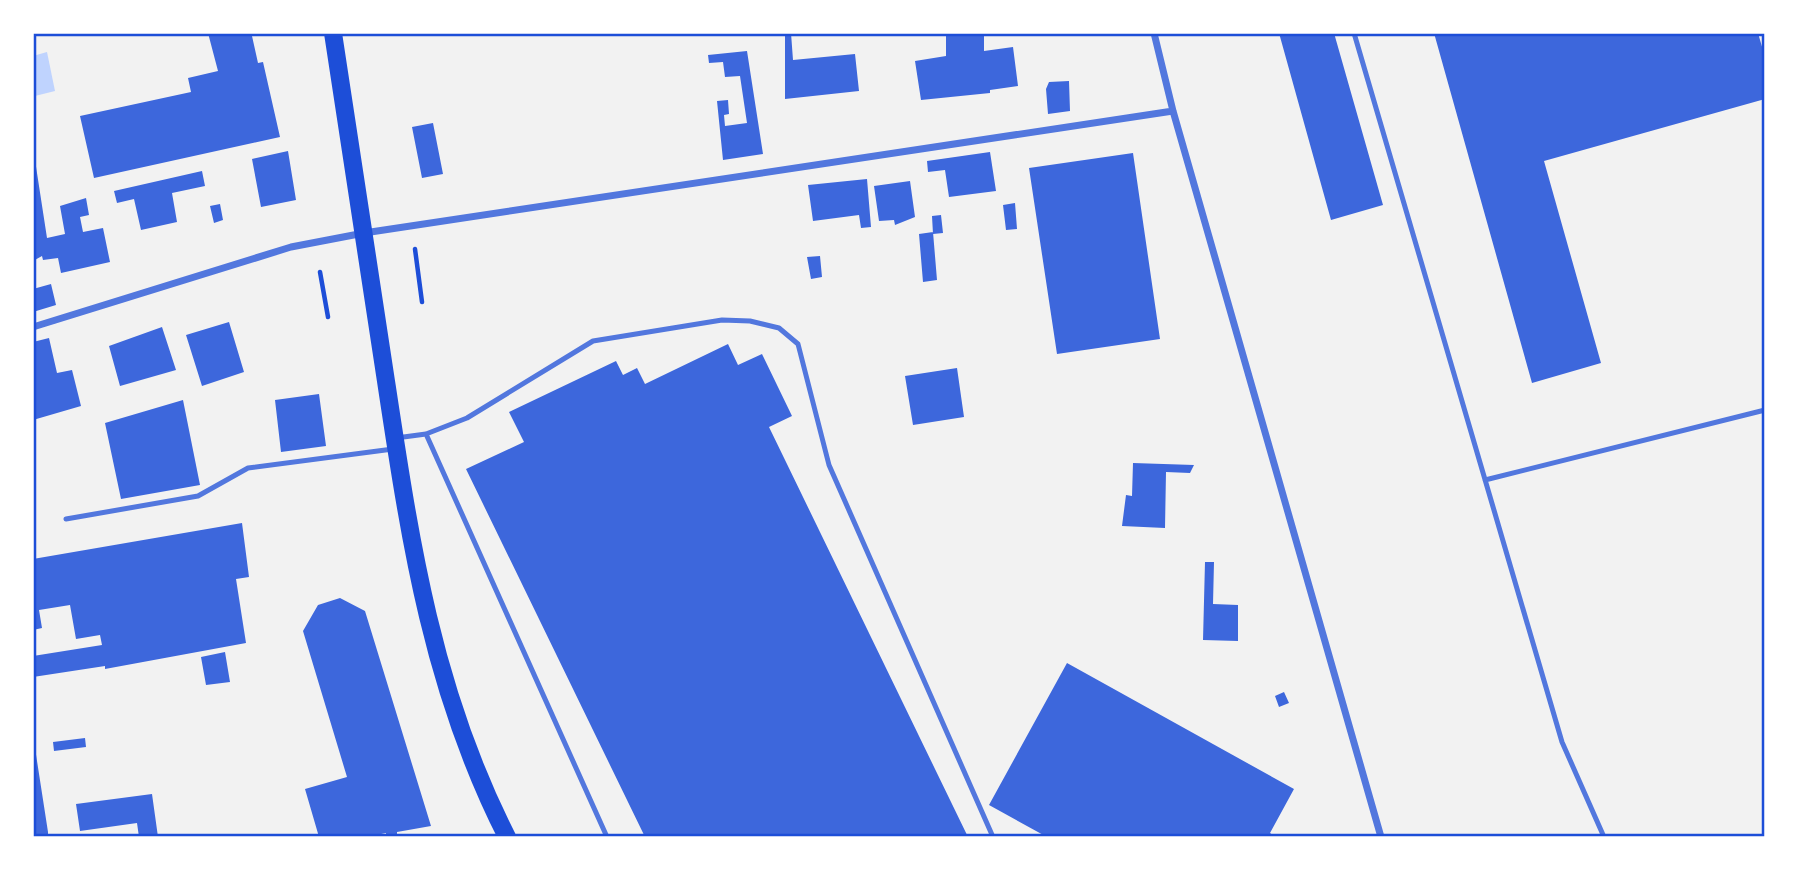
<svg xmlns="http://www.w3.org/2000/svg" width="1798" height="870" font-family="Mulish,sans-serif">
<style>
.water{fill:#bfd3fe}
.building{fill:#3d67dc}
.lines{fill:none;stroke-linecap:round;stroke-linejoin:round}
.path{stroke:#1d4ed8;stroke-width:4.5}
.service{stroke:#5277de;stroke-width:5}
.minor{stroke:#5277de;stroke-width:7}
.primary{stroke:#1d4ed8;stroke-width:18}
.neatline{fill:none;stroke:#1d4ed8;stroke-width:2.5}
</style>
<rect width="100%" height="100%" fill="#f2f2f2"/>
<path class="water" d="M 47,52 L 55,91 L 35,96 L 33,56 Z"/>
<path class="building" d="M 208,33 L 252,36 L 258,63 L 263,62 L 280,137 L 94,178 L 80,116 L 191,92 L 188,78 L 218,71 Z
M 785,33 L 791,33 L 793,60 L 855,54 L 859,91 L 785,99 Z
M 946,33 L 984,33 L 984,51 L 1013,47 L 1018,86 L 990,90 L 990,93 L 921,100 L 915,61 L 946,56 Z
M 1279,33 L 1334,33 L 1383,205 L 1331,220 Z
M 1434,33 L 1758,33 L 1765,57 L 1765,99 L 1544,161 L 1601,363 L 1532,383 Z
M 747,51 L 763,154 L 723,160 L 717,101 L 728,100 L 729,114 L 724,115 L 725,126 L 747,123 L 740,76 L 725,77 L 723,62 L 709,63 L 708,55 Z
M 1069,81 L 1070,111 L 1048,114 L 1046,89 L 1049,82 Z
M 433,123 L 443,174 L 422,178 L 412,127 Z
M 288,151 L 296,200 L 261,207 L 252,159 Z
M 990,152 L 996,191 L 949,197 L 945,170 L 928,172 L 927,161 Z
M 1133,153 L 1160,339 L 1057,354 L 1029,168 Z
M 35,160 L 47,238 L 65,234 L 60,206 L 86,198 L 89,215 L 80,217 L 83,232 L 103,228 L 110,262 L 61,273 L 58,258 L 43,260 L 42,256 L 33,261 Z
M 202,171 L 205,186 L 172,193 L 177,222 L 141,230 L 134,199 L 117,203 L 114,191 Z
M 867,179 L 871,227 L 861,228 L 859,215 L 813,221 L 808,185 Z
M 910,181 L 915,217 L 895,225 L 894,220 L 879,221 L 874,186 Z
M 1015,203 L 1017,229 L 1006,230 L 1003,205 Z
M 220,204 L 223,220 L 214,223 L 210,206 Z
M 941,215 L 943,233 L 933,234 L 932,216 Z
M 933,232 L 937,280 L 923,282 L 919,234 Z
M 820,256 L 822,277 L 811,279 L 807,257 Z
M 51,284 L 56,305 L 33,312 L 33,289 Z
M 229,322 L 244,372 L 202,386 L 186,335 Z
M 162,327 L 176,370 L 120,386 L 109,346 Z
M 49,338 L 57,373 L 72,370 L 81,406 L 33,420 L 33,342 Z
M 728,344 L 738,365 L 762,354 L 792,416 L 769,427 L 968,837 L 645,837 L 466,469 L 524,442 L 509,412 L 616,361 L 623,375 L 637,368 L 645,384 Z
M 957,368 L 964,417 L 913,425 L 905,376 Z
M 319,394 L 326,446 L 281,452 L 275,400 Z
M 183,400 L 200,485 L 121,499 L 105,423 Z
M 1133,463 L 1194,465 L 1190,473 L 1166,472 L 1165,528 L 1122,526 L 1126,495 L 1132,496 Z
M 242,523 L 249,577 L 236,579 L 246,643 L 105,669 L 105,666 L 33,677 L 33,656 L 102,645 L 100,635 L 76,639 L 70,605 L 39,610 L 42,628 L 33,630 L 33,559 Z
M 1205,562 L 1214,562 L 1213,604 L 1238,605 L 1238,641 L 1203,640 Z
M 340,598 L 365,611 L 431,826 L 397,832 L 397,837 L 386,837 L 386,833 L 367,837 L 319,837 L 305,789 L 347,777 L 303,631 L 318,605 Z
M 225,652 L 230,682 L 206,685 L 201,657 Z
M 1067,663 L 1294,789 L 1270,833 L 1275,837 L 1047,837 L 989,805 Z
M 1284,692 L 1289,703 L 1279,707 L 1275,696 Z
M 85,738 L 86,747 L 54,751 L 53,742 Z
M 35,748 L 48,832 L 48,837 L 33,837 Z
M 152,794 L 158,837 L 139,837 L 137,823 L 80,831 L 76,804 Z"/>
<g class="lines">
<path class="path" d="M 415,249 L 422,302
M 320,272 L 328,317"/>
<path class="service" d="M 1354,33 L 1562,742 L 1604,837
M 426,434 L 607,837
M 396,438 L 426,434 L 467,418 L 593,341 L 722,320 L 750,321 L 779,328 L 798,344 L 829,465 L 993,837
M 1485,480 L 1765,410
M 66,519 L 198,496 L 248,468 L 393,449"/>
<path class="minor" d="M 1154,33 L 1173,111 L 1381,837
M 33,327 L 291,247 L 364,233 L 1173,111"/>
<path class="primary" d="M 333,33 C 350,145 367,256 384,368 C 409,533 430,686 507,837"/>
</g>
<rect width="1798" height="870" fill="none" stroke="#ffffff" stroke-width="70"/>
<rect x="35" y="35" width="1728" height="800" class="neatline"/>
</svg>
